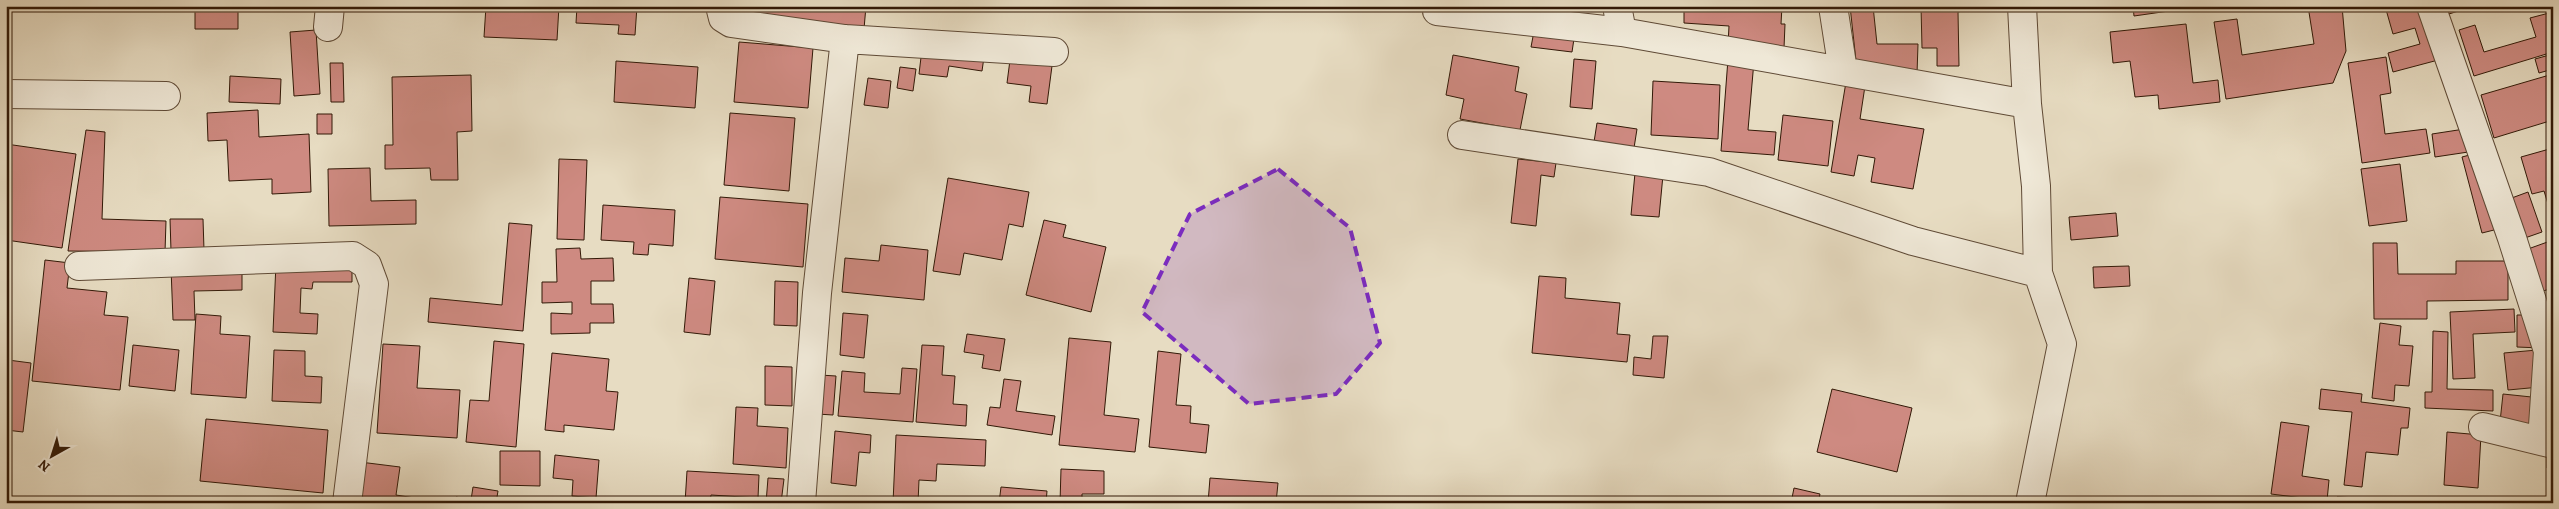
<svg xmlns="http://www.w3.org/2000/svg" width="2559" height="509" font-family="Alegreya,serif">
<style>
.building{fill:#ce8a81;stroke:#321907}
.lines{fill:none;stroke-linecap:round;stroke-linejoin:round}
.street-casing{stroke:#5f4a36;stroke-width:30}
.street{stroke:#efe8d7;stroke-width:28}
.marked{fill:#7b2cbf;fill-opacity:0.2;stroke:#7b2cbf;stroke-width:4;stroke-dasharray:10 6;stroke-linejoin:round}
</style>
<rect width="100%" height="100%" fill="#e7dcc2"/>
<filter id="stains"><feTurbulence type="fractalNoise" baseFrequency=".004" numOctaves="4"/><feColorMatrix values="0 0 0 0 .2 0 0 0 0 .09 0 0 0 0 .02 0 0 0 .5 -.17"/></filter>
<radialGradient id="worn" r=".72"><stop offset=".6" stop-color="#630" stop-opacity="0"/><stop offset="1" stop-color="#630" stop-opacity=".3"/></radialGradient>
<path class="building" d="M 195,6 L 238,6 L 238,29 L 195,29 Z
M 486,6 L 541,8 L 541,6 L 559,6 L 557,40 L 484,37 Z
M 577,6 L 637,6 L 635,35 L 618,34 L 619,25 L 576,23 Z
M 726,6 L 750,6 L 750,11 L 726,10 Z
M 757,6 L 866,6 L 864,29 L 756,17 Z
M 1494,6 L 1565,6 L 1565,10 L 1494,8 Z
M 1684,6 L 1782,6 L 1781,24 L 1785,24 L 1784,48 L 1728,45 L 1729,26 L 1684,23 Z
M 1850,6 L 1873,6 L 1877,44 L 1918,44 L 1917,74 L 1857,70 Z
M 1921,6 L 1985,6 L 1958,12 L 1959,66 L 1937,66 L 1937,48 L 1922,48 Z
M 2133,6 L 2182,6 L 2183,9 L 2134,16 Z
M 2308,6 L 2342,6 L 2346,51 L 2333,83 L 2226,99 L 2214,22 L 2237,19 L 2242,55 L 2314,44 Z
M 2385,6 L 2427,6 L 2442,59 L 2393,72 L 2388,53 L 2420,44 L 2415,28 L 2393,34 Z
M 2446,6 L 2474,6 L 2449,14 Z
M 2553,12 L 2553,52 L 2474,76 L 2459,30 L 2475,25 L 2484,52 L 2536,37 L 2530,18 Z
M 2186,24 L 2193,83 L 2218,80 L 2220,102 L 2159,109 L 2158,95 L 2135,97 L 2130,61 L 2113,63 L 2110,32 Z
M 1535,26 L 1575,32 L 1572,52 L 1531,47 Z
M 316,30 L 320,94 L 294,96 L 290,32 Z
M 739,42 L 813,48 L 808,108 L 734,102 Z
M 922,49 L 984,57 L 982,71 L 949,66 L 947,77 L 919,74 Z
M 2553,54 L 2553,69 L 2539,73 L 2535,59 Z
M 1453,55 L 1519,67 L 1515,91 L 1527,94 L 1520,130 L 1460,119 L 1464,99 L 1446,95 Z
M 2386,57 L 2391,93 L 2380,95 L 2385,134 L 2426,129 L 2430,153 L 2362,163 L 2348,63 Z
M 1574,59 L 1596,61 L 1592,109 L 1570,107 Z
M 1728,59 L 1754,61 L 1748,130 L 1776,132 L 1774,155 L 1721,151 Z
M 1010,60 L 1052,66 L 1047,104 L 1029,102 L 1031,86 L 1007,83 Z
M 616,61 L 698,67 L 695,108 L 614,102 Z
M 330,63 L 343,63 L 344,102 L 331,102 Z
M 900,67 L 916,69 L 913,91 L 897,88 Z
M 2553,74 L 2553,120 L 2494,138 L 2481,95 Z
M 471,75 L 472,131 L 457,132 L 458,180 L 431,180 L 430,168 L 385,169 L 385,145 L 393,145 L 392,77 Z
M 230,76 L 281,79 L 280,104 L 229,102 Z
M 868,78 L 891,81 L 888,108 L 864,105 Z
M 1653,81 L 1720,85 L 1718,139 L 1651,135 Z
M 1846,82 L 1865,86 L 1860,119 L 1924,129 L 1913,189 L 1871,182 L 1875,158 L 1858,155 L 1854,176 L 1831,172 Z
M 258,110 L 259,137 L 309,134 L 311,192 L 272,194 L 272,179 L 229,181 L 227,140 L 208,141 L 207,113 Z
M 730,113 L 795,118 L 789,191 L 724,185 Z
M 317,114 L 332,114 L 332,134 L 317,134 Z
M 1783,115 L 1833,121 L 1828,166 L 1778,160 Z
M 1597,123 L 1637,129 L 1634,148 L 1594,142 Z
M 2471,128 L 2475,151 L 2435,157 L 2432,134 Z
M 86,130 L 105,132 L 102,219 L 166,221 L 165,252 L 68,251 Z
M 6,144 L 76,154 L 62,248 L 6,240 Z
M 2553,148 L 2553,203 L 2548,204 L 2544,191 L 2532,194 L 2521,157 Z
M 2481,152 L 2502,228 L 2482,233 L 2462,157 Z
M 559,159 L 587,160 L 584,240 L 557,239 Z
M 1518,159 L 1556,163 L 1554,177 L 1541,175 L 1536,226 L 1511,223 Z
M 2400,164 L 2407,221 L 2369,226 L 2361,169 Z
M 370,168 L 371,201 L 416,200 L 416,224 L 329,226 L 328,169 Z
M 1635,173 L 1663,175 L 1659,217 L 1631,215 Z
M 948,178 L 1029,192 L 1023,227 L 1009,224 L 1002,260 L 964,253 L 960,275 L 933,271 Z
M 2528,192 L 2542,232 L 2522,239 L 2509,199 Z
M 720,197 L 808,204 L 803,267 L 715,259 Z
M 603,205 L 675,210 L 673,246 L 649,244 L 648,255 L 633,254 L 634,242 L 601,240 Z
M 2116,213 L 2118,236 L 2071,240 L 2069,217 Z
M 170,219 L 203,219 L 204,250 L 171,251 Z
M 1044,220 L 1066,225 L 1063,237 L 1106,247 L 1091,312 L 1026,295 Z
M 509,223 L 532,225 L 523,331 L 428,322 L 430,298 L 502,305 Z
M 2553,240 L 2553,288 L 2543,291 L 2528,249 Z
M 2373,243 L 2397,243 L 2398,274 L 2456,274 L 2456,261 L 2508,261 L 2508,300 L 2427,301 L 2427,319 L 2374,319 Z
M 881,245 L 928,250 L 924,300 L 842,292 L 845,258 L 879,261 Z
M 580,248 L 581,259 L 613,258 L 614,281 L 591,281 L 591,304 L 613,304 L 614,323 L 590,323 L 590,333 L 551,334 L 551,313 L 572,314 L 572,302 L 542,303 L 542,282 L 557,282 L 556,249 Z
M 45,260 L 70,263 L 67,288 L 107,292 L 104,315 L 128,317 L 120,390 L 32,381 Z
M 352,261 L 352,282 L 313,282 L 312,289 L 301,288 L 300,313 L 318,314 L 317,334 L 273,332 L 276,263 Z
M 2129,266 L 2130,286 L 2094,288 L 2093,267 Z
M 242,267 L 242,290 L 194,291 L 195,320 L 173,320 L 171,268 Z
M 1539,276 L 1566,278 L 1565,298 L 1620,303 L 1617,334 L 1630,335 L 1627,362 L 1532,353 Z
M 689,278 L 715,281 L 710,335 L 684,332 Z
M 775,281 L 798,282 L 797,326 L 774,325 Z
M 2514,309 L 2515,332 L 2473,334 L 2475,378 L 2453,379 L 2450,312 Z
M 843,313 L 868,315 L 864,358 L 840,355 Z
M 196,314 L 221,316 L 220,334 L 250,336 L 246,398 L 191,394 Z
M 2517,315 L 2535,315 L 2541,348 L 2517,347 Z
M 2380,323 L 2401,326 L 2399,345 L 2413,346 L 2409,386 L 2395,385 L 2394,401 L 2372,398 Z
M 2433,331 L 2448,332 L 2447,389 L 2493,390 L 2493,411 L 2425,408 L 2425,392 L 2432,392 Z
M 967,334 L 1005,339 L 1000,371 L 982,368 L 984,355 L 964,352 Z
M 1653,336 L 1668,336 L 1664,378 L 1633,375 L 1634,357 L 1651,359 Z
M 1069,338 L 1111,342 L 1104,415 L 1139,419 L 1135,452 L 1059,445 Z
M 494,341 L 524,344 L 516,447 L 466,442 L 470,400 L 489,401 Z
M 383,344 L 420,346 L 417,388 L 460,390 L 457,438 L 377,433 Z
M 133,345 L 179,350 L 175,391 L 129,386 Z
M 922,345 L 944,346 L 942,375 L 955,376 L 953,404 L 967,405 L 966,426 L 916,422 Z
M 274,350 L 305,351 L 305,376 L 322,377 L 321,403 L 272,401 Z
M 2537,350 L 2540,387 L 2508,390 L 2504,353 Z
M 1158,351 L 1181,354 L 1176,405 L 1191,406 L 1190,423 L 1209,425 L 1206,453 L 1149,447 Z
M 552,353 L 609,359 L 606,391 L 618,392 L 614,430 L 564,425 L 564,432 L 545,430 Z
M 8,360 L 31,363 L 23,432 L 6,430 Z
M 765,366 L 792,367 L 792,406 L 765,405 Z
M 902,368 L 917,369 L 913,422 L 838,416 L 842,371 L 865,373 L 864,392 L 900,394 Z
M 820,375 L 836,376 L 833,415 L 817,414 Z
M 1004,379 L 1021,381 L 1016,411 L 1055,416 L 1052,435 L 987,425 L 990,407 L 1000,408 Z
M 1832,389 L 1912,408 L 1897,472 L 1817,452 Z
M 2321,389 L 2362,394 L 2361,402 L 2410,408 L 2408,428 L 2401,428 L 2398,455 L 2366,452 L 2362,487 L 2344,485 L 2352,412 L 2319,409 Z
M 2503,394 L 2541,398 L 2538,426 L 2500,422 Z
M 736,407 L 758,408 L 757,426 L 788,428 L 786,468 L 733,464 Z
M 206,419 L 328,430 L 323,493 L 200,481 Z
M 2281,422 L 2309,426 L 2302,476 L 2329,480 L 2327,501 L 2271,494 Z
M 835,431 L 871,435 L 870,453 L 859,452 L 856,486 L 831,483 Z
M 2447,432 L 2481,435 L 2478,488 L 2444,485 Z
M 896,435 L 986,440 L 985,466 L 937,464 L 936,481 L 919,480 L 918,503 L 893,503 Z
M 500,451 L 540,451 L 540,486 L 500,485 Z
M 2547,451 L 2553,453 L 2553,471 L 2547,468 Z
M 555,455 L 599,460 L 596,498 L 572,496 L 573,480 L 553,478 Z
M 360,462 L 400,467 L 396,495 L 446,503 L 354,503 Z
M 1061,469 L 1104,471 L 1104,494 L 1082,494 L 1082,503 L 1060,503 Z
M 687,471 L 759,475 L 758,498 L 711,495 L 710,503 L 685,503 Z
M 768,478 L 784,479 L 781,503 L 766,503 Z
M 1210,478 L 1278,483 L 1276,503 L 1208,503 Z
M 473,487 L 498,491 L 496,503 L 456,503 L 456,497 L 471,500 Z
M 1001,487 L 1047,491 L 1046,503 L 999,503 Z
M 1794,488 L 1820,494 L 1818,503 L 1791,503 Z
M 2337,497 L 2360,498 L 2359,503 L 2336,503 Z"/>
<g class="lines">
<g class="street-casing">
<path id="street" d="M 720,6 L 723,18 L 731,23 L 845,39 L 1054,52
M 1617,6 L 1622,32
M 1833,6 L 1843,71
M 2022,6 L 2027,104 L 2036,186 L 2038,273 L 2062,344 L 2030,503
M 2431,6 L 2512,238 L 2548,351 L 2542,441
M 1437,11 L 1622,32 L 2027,104
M 328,27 L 330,6
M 6,94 L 166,96
M 1462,135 L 1709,172 L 1913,241 L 2038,273
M 79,266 L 353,256 L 367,265 L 374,284 L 347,503
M 2483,427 L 2553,444
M 801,503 L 817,293 L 845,39"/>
</g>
<use href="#street" class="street"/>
</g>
<path class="marked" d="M 1278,169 L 1350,228 L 1380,343 L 1336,394 L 1249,404 L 1142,312 L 1190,214 Z"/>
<rect width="2559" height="509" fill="none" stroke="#e7dcc2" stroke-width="25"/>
<rect x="8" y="8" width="2544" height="494" fill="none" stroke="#321907" stroke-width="2.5"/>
<rect x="12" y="12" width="2534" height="484" fill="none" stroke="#321907"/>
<g transform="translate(52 456) rotate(219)" stroke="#efe8d7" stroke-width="4" paint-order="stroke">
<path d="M0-4L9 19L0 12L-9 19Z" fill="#321907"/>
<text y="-8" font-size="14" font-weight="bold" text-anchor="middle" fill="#321907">N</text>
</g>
<rect width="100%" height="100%" filter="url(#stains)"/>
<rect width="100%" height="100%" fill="url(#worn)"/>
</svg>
